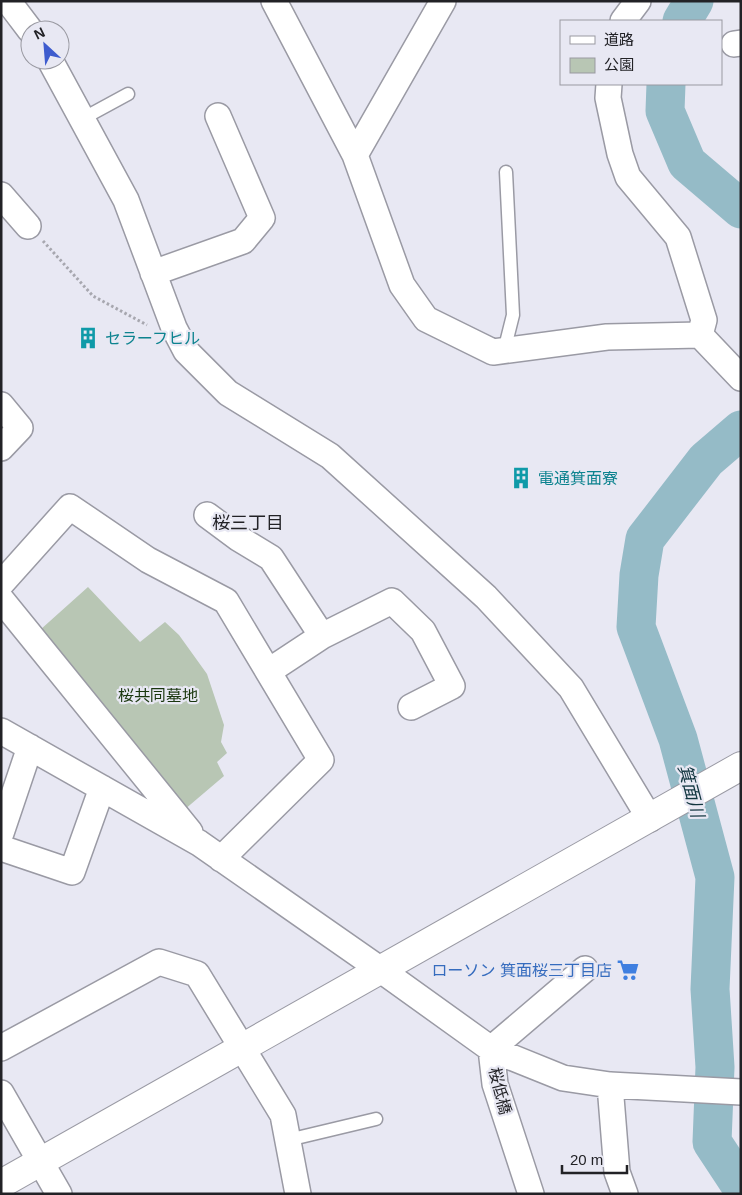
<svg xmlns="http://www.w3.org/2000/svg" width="742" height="1195" font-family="Arial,'Noto Sans JP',sans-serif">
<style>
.green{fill:#b8c6b4}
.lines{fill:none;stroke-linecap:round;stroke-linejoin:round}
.river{stroke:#95bbc7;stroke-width:39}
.lane-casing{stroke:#9a9aa4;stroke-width:15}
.street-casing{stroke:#9a9aa4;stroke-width:28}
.secondary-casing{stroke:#9a9aa4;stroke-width:30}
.path{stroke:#a7a7af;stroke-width:3;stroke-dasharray:2.5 2.5;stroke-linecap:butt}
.lane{stroke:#fff;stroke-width:12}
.street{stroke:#fff;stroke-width:25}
.secondary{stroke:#fff;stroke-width:28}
.labels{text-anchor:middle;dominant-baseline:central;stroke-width:4.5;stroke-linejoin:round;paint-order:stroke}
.culture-label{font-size:16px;fill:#0d838f;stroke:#e8e8f3;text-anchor:start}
.park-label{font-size:16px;fill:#1a370f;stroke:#e8e8f3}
.shop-label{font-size:16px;fill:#366cbe;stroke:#e8e8f3;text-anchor:end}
.street-label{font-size:16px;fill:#222226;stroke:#e8e8f3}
.neighbourhood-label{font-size:18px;fill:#222226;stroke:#e8e8f3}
.water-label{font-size:18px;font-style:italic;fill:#11353f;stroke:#e8e8f3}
</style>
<rect width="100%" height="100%" fill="#e8e8f3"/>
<path class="green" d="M 88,587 L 140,642 L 165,622 L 179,635 L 207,674 L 224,725 L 221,742 L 227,753 L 217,762 L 224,776 L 184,810 L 40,630 Z"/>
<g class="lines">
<path class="river" d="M 682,21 L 694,1
M 666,84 L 665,111 L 687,163 L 741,209
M 741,430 L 706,460 L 645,539 L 639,575 L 636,627 L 678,739 L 715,877 L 710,989 L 715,1067 L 712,1142 L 741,1186"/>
<g class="lane-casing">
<path id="lane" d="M 82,119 L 128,94
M 504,351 L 513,315 L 506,172
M 288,1140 L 376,1119"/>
</g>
<g class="street-casing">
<path id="street" d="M 8,1 L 30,30
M 274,1 L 355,155
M 443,1 L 355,155 L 402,285 L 426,319 L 493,352 L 607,337 L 700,335 L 741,378
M 623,21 L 638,1
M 734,44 L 741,43
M 50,60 L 126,200 L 174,328 L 186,351 L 228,393 L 330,456 L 486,597 L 571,688 L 650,819
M 609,84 L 608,98 L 620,154 L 628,177 L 678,237 L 704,320 L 700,335
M 1,195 L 28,226
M 153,273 L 243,241 L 262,218 L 218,116
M 1,405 L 20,428 L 1,448
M 207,515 L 238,538 L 271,558 L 322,636
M 1,584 L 70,507 L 148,560 L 226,601 L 321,760 L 221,859
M 1,599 L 190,832
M 269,671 L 322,636 L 392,601 L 423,631 L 452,686 L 411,707
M 1,731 L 199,843 L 381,970 L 491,1049 L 563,1078 L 610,1085 L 741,1092
M 1,833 L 30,747
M 1,848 L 72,872 L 102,788
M 1,1048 L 159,962 L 197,974 L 283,1115 L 298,1194
M 610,1085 L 617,1172 L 625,1194
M 1,1093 L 59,1194
M 531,1194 L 495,1084 L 491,1049 L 585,969"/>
</g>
<g class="secondary-casing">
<path id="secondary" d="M 1,1184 L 741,766"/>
</g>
<path class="path" d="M 43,241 L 93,296 L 147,325"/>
<use href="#lane" class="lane"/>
<use href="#street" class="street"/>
<use href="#secondary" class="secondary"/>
</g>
<defs>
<g id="building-bare" transform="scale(1.725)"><path d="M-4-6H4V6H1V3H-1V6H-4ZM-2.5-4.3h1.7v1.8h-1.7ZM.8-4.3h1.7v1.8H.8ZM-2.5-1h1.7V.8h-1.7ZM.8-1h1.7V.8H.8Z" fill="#0f9aa8" stroke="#e8e8f3" stroke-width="2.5" paint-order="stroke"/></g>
<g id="supermarket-bare" transform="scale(1.725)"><path d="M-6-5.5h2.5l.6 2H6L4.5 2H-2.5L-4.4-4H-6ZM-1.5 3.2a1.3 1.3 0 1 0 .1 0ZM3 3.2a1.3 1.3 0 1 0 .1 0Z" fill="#3f7fe0" stroke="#e8e8f3" stroke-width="2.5" paint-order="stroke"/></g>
</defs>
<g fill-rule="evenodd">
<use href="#building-bare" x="88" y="338"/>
<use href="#building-bare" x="521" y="478"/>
<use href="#supermarket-bare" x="628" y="970"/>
</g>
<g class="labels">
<g class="culture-label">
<text x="105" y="338">セラーフヒル</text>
<text x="538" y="478">電通箕面寮</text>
</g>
<g class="park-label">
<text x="158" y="695">桜共同墓地</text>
</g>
<g class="shop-label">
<text x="612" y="970">ローソン 箕面桜三丁目店</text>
</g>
<g class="street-label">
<text transform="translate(500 1091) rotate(76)">桜低橋</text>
</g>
<g class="neighbourhood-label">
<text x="248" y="523">桜三丁目</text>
</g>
<g class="water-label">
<text transform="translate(691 791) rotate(75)">箕面川</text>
</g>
</g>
<rect width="742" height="1195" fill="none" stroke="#222226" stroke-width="5"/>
<rect x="560" y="20" width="162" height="65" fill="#e8e8f3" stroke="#9999a1"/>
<rect x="570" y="36" width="25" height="8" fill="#ffffff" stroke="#9999a1"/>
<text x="604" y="45" font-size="15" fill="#222226">道路</text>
<rect x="570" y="58" width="25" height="15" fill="#b8c6b4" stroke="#9999a1"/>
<text x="604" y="70" font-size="15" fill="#222226">公園</text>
<g transform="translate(45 45) rotate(334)"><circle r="24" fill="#e8e8f3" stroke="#9999a1"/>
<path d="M0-4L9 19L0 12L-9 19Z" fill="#3e5cce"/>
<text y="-8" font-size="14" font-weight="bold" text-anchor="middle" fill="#222226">N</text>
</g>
<path d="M562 1165v8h65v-8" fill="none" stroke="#222226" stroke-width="2.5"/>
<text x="570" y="1165" font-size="15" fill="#222226" stroke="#e8e8f3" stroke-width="4" paint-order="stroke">20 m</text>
</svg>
